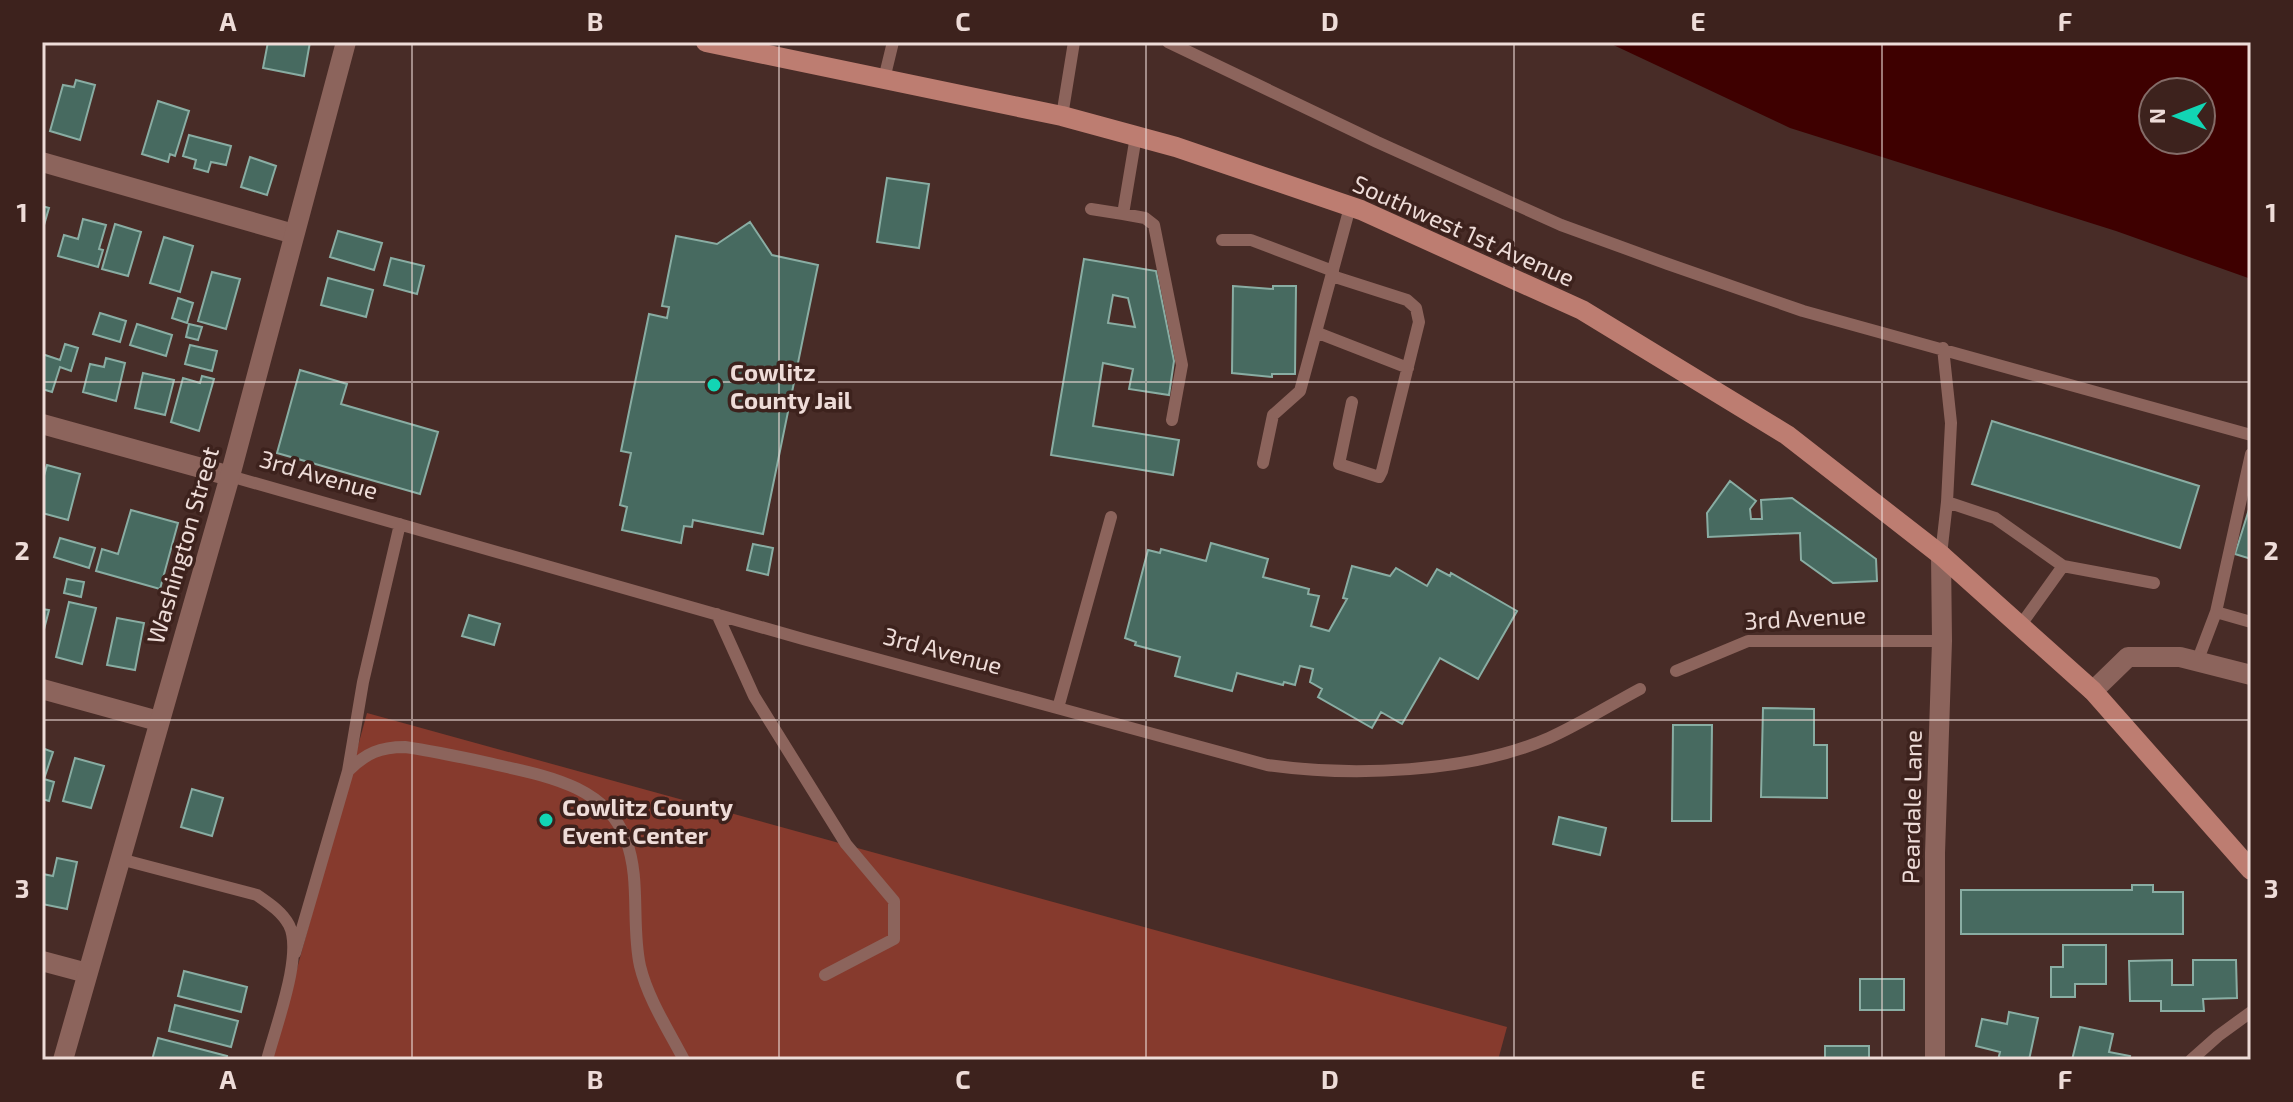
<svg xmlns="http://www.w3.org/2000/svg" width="2293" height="1102" font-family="'Exo 2',sans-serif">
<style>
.green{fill:#863a2d}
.water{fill:#3e0000;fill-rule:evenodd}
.building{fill:#476a60;stroke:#89ada3;stroke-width:2;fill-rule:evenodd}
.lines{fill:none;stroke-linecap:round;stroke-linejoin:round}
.service{stroke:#8c645c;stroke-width:12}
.minor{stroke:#8c645c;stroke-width:20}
.tertiary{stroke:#8c645c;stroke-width:20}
.secondary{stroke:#bd7d71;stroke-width:20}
.grid{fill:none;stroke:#eedcd8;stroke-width:2;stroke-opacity:0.55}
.poi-dot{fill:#12d5b4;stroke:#3d221d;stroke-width:3}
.labels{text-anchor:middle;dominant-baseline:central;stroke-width:7;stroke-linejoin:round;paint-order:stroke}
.street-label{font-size:24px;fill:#eedcd8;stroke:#3d221d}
.poi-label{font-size:24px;font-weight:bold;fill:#eedcd8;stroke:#3d221d;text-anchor:start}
.neatline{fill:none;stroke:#eedcd8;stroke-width:3}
.grid-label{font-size:26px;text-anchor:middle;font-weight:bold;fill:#eedcd8}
</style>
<rect width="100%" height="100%" fill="#482c27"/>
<path class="green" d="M 367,713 L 1507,1027 L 1498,1060 L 272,1060 Z"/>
<path class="water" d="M 1607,42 L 2251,42 L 2251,279 L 2116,231 L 1790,128 ZM 2153,92 L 2201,92 L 2201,140 L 2153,140 Z"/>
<path class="building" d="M 268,42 L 310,42 L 304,76 L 263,68 Z
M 76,80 L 95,85 L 80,140 L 50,131 L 63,85 L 74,87 Z
M 158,101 L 189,111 L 175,156 L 170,154 L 168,162 L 142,154 Z
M 189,135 L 231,146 L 226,165 L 211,162 L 208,172 L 194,168 L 196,160 L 183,156 Z
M 250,157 L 276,166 L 267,195 L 241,187 Z
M 887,178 L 929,184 L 919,248 L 877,242 Z
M 42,206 L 49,208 L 42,232 Z
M 83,219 L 106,225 L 99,249 L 103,250 L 98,267 L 58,256 L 64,235 L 78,239 Z
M 750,222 L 772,255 L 818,265 L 763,534 L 693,520 L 692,527 L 684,526 L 681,543 L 622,530 L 627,507 L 620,505 L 631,453 L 621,451 L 649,314 L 667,318 L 669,307 L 662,306 L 676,236 L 717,244 Z
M 115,224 L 141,232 L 128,276 L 102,269 Z
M 338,231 L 382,243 L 374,270 L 330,257 Z
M 164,237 L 193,246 L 180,292 L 150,283 Z
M 391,258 L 424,266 L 417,294 L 384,285 Z
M 1084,259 L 1156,271 L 1174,361 L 1169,395 L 1129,389 L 1133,369 L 1103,363 L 1093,426 L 1179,440 L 1173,475 L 1051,455 ZM 1113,295 L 1128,298 L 1135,327 L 1108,323 Z
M 212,272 L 240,279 L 226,329 L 198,321 Z
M 328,278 L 373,290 L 366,317 L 321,305 Z
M 1233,286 L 1273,289 L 1273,286 L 1296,286 L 1295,374 L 1272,374 L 1272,377 L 1232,373 Z
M 178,298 L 193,303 L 187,323 L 172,318 Z
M 100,313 L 126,321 L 120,342 L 93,334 Z
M 137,324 L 172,335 L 166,356 L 130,345 Z
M 189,324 L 202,327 L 198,340 L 186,337 Z
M 65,344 L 78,348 L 71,371 L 60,367 L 52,392 L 42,389 L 42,354 L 60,360 Z
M 190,345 L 217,351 L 212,371 L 185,364 Z
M 106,358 L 125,363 L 116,401 L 83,392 L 90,364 L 104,367 Z
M 300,370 L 347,384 L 341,404 L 438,432 L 420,494 L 277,453 Z
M 143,373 L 174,380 L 165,415 L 135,408 Z
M 202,376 L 214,379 L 199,431 L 171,422 L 183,378 L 200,383 Z
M 1992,421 L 2199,486 L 2180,548 L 1972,484 Z
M 47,465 L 80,474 L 68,520 L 42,513 L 42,483 Z
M 1730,481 L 1756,501 L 1750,509 L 1751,519 L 1762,519 L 1761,500 L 1792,498 L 1876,559 L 1877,581 L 1833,583 L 1801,560 L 1800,533 L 1708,537 L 1707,513 Z
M 2251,503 L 2251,559 L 2235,554 Z
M 131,510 L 178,523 L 160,589 L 96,571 L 102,549 L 118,554 Z
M 60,538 L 95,548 L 89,568 L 54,557 Z
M 1211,543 L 1268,559 L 1263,577 L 1309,589 L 1308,594 L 1319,596 L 1311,626 L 1329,631 L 1347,599 L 1343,598 L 1352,566 L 1390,576 L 1396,568 L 1427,586 L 1437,569 L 1450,576 L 1451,573 L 1517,611 L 1478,679 L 1440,658 L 1402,724 L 1381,712 L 1372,728 L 1318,697 L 1322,689 L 1310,682 L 1313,669 L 1300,666 L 1295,685 L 1284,682 L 1283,685 L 1237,673 L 1232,691 L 1175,676 L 1180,657 L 1135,645 L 1136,642 L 1125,638 L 1148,550 L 1160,553 L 1161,549 L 1206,561 Z
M 753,544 L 773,548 L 768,575 L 747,570 Z
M 67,579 L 84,582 L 81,597 L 64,593 Z
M 69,602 L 96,608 L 82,664 L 56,657 Z
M 42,609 L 49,610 L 42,637 Z
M 469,615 L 500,624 L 494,645 L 462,636 Z
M 117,618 L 144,623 L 135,670 L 107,665 Z
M 1763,708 L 1814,709 L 1814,745 L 1827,745 L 1827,798 L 1761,797 Z
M 1673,725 L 1712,725 L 1711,821 L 1672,821 Z
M 42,748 L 53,752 L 44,779 L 54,782 L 49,801 L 42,799 Z
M 75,758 L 104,766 L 91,808 L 63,801 Z
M 192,789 L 223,798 L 212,836 L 181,827 Z
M 1559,817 L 1606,828 L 1600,855 L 1553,844 Z
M 57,858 L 77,862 L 67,909 L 42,904 L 43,874 L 53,876 Z
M 2132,885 L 2153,885 L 2153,892 L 2183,892 L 2183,934 L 1961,934 L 1961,890 L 2132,890 Z
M 2063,945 L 2106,945 L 2106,984 L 2075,984 L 2075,997 L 2051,997 L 2051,967 L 2063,967 Z
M 2172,960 L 2172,985 L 2193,985 L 2193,960 L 2236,960 L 2237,998 L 2203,999 L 2204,1011 L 2161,1011 L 2161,1001 L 2130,1001 L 2129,961 Z
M 184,971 L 247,987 L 241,1012 L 178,996 Z
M 1860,979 L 1904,979 L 1904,1010 L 1860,1010 Z
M 175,1005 L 238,1021 L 231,1047 L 169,1031 Z
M 2009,1012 L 2038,1018 L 2029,1060 L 1998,1060 L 2000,1052 L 1976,1046 L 1982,1019 L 2007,1024 Z
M 2080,1027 L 2113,1034 L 2109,1052 L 2130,1056 L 2129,1060 L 2072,1060 Z
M 158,1038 L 227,1056 L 226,1060 L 152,1060 Z
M 1825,1046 L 1869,1046 L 1869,1060 L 1825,1060 Z"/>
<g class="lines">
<path class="service" d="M 1168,42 L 1377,142 L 1561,225 L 1668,264 L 1803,311 L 2251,435
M 884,79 L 893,42
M 1062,116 L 1074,42
M 1136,136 L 1123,214 L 1145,218 L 1154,225 L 1182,365 L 1172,420
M 1091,209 L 1123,214
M 1222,240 L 1251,240 L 1333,271
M 1332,276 L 1407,300 L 1416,308 L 1419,322 L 1382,471 L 1379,477 L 1339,464 L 1352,402
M 1318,333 L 1408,368
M 1943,348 L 1951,423 L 1947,502
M 1263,463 L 1273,415 L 1300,391 L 1350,207
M 230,476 L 803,639 L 1267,765 C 1352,777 1469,773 1549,738 C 1580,724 1610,705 1640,689
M 1941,555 L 1947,502 L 1995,518 L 2063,566 L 2154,583
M 2216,612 L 2251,622
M 717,614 L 754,696 L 846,844 L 894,901 L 894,939 L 825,975
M 2020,626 L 2063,566
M 2197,662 L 2216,612 L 2251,454
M 1676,671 L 1748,641 L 1942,641
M 1058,708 L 1111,517
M 348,771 L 363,682 L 400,524
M 120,859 L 257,895 C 270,904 282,912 289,925 C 304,954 275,1028 267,1060
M 295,953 L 348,771 C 366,753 380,747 405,747 C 433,751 461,757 489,763 C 539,775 605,783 626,840 C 641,879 631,925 640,966 C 648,999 669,1031 684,1060
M 2191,1060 L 2218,1036 L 2251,1012"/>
<path class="minor" d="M 42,162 L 294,234
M 42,424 L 230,476
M 42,689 L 158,721
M 2093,691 L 2128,657 L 2180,657 L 2251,675
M 42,961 L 87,973
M 1935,1060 L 1935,853 L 1942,641 L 1941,555"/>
<path class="tertiary" d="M 63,1060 L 230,476 L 346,42"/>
<path class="secondary" d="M 706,42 L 1062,116 L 1176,147 L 1361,210 L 1582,310 L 1787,435 L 1941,555 L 2093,691 L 2251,870"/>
</g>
<path class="grid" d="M 412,42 L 412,1060M 779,42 L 779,1060M 1146,42 L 1146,1060M 1514,42 L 1514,1060M 1882,42 L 1882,1060M 42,382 L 2251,382M 42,720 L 2251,720"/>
<g class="poi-dot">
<circle cx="714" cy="385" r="8"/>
<circle cx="546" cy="820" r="8"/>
</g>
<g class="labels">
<g class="street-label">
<text transform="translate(1464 230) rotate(24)">Southwest 1st Avenue</text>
<text transform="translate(319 474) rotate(16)">3rd Avenue</text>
<text transform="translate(182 545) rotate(-74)">Washington Street</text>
<text transform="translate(1805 617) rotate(-3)">3rd Avenue</text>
<text transform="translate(943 650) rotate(15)">3rd Avenue</text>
<text transform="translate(1911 807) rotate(-89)">Peardale Lane</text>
</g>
<g class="poi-label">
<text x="730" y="371">Cowlitz<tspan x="730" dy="28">County Jail</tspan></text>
<text x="562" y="806">Cowlitz County<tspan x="562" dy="28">Event Center</tspan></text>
</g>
</g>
<rect width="2293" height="1102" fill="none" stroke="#3d221d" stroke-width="88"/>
<g transform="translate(2177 116) rotate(270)"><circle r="38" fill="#3d221d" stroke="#846c68" stroke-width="2"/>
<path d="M0-6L14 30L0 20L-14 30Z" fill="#12d5b4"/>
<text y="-12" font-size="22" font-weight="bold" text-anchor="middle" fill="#eedcd8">N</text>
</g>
<rect x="44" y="44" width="2205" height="1014" class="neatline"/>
<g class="grid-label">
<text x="228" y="31">A</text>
<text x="595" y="31">B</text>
<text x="963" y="31">C</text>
<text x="1330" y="31">D</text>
<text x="1698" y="31">E</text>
<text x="2065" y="31">F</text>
<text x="22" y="222">1</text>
<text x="2271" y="222">1</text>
<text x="22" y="560">2</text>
<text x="2271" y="560">2</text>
<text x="22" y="898">3</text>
<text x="2271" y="898">3</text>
<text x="228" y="1089">A</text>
<text x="595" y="1089">B</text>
<text x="963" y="1089">C</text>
<text x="1330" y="1089">D</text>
<text x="1698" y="1089">E</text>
<text x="2065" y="1089">F</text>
</g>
</svg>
